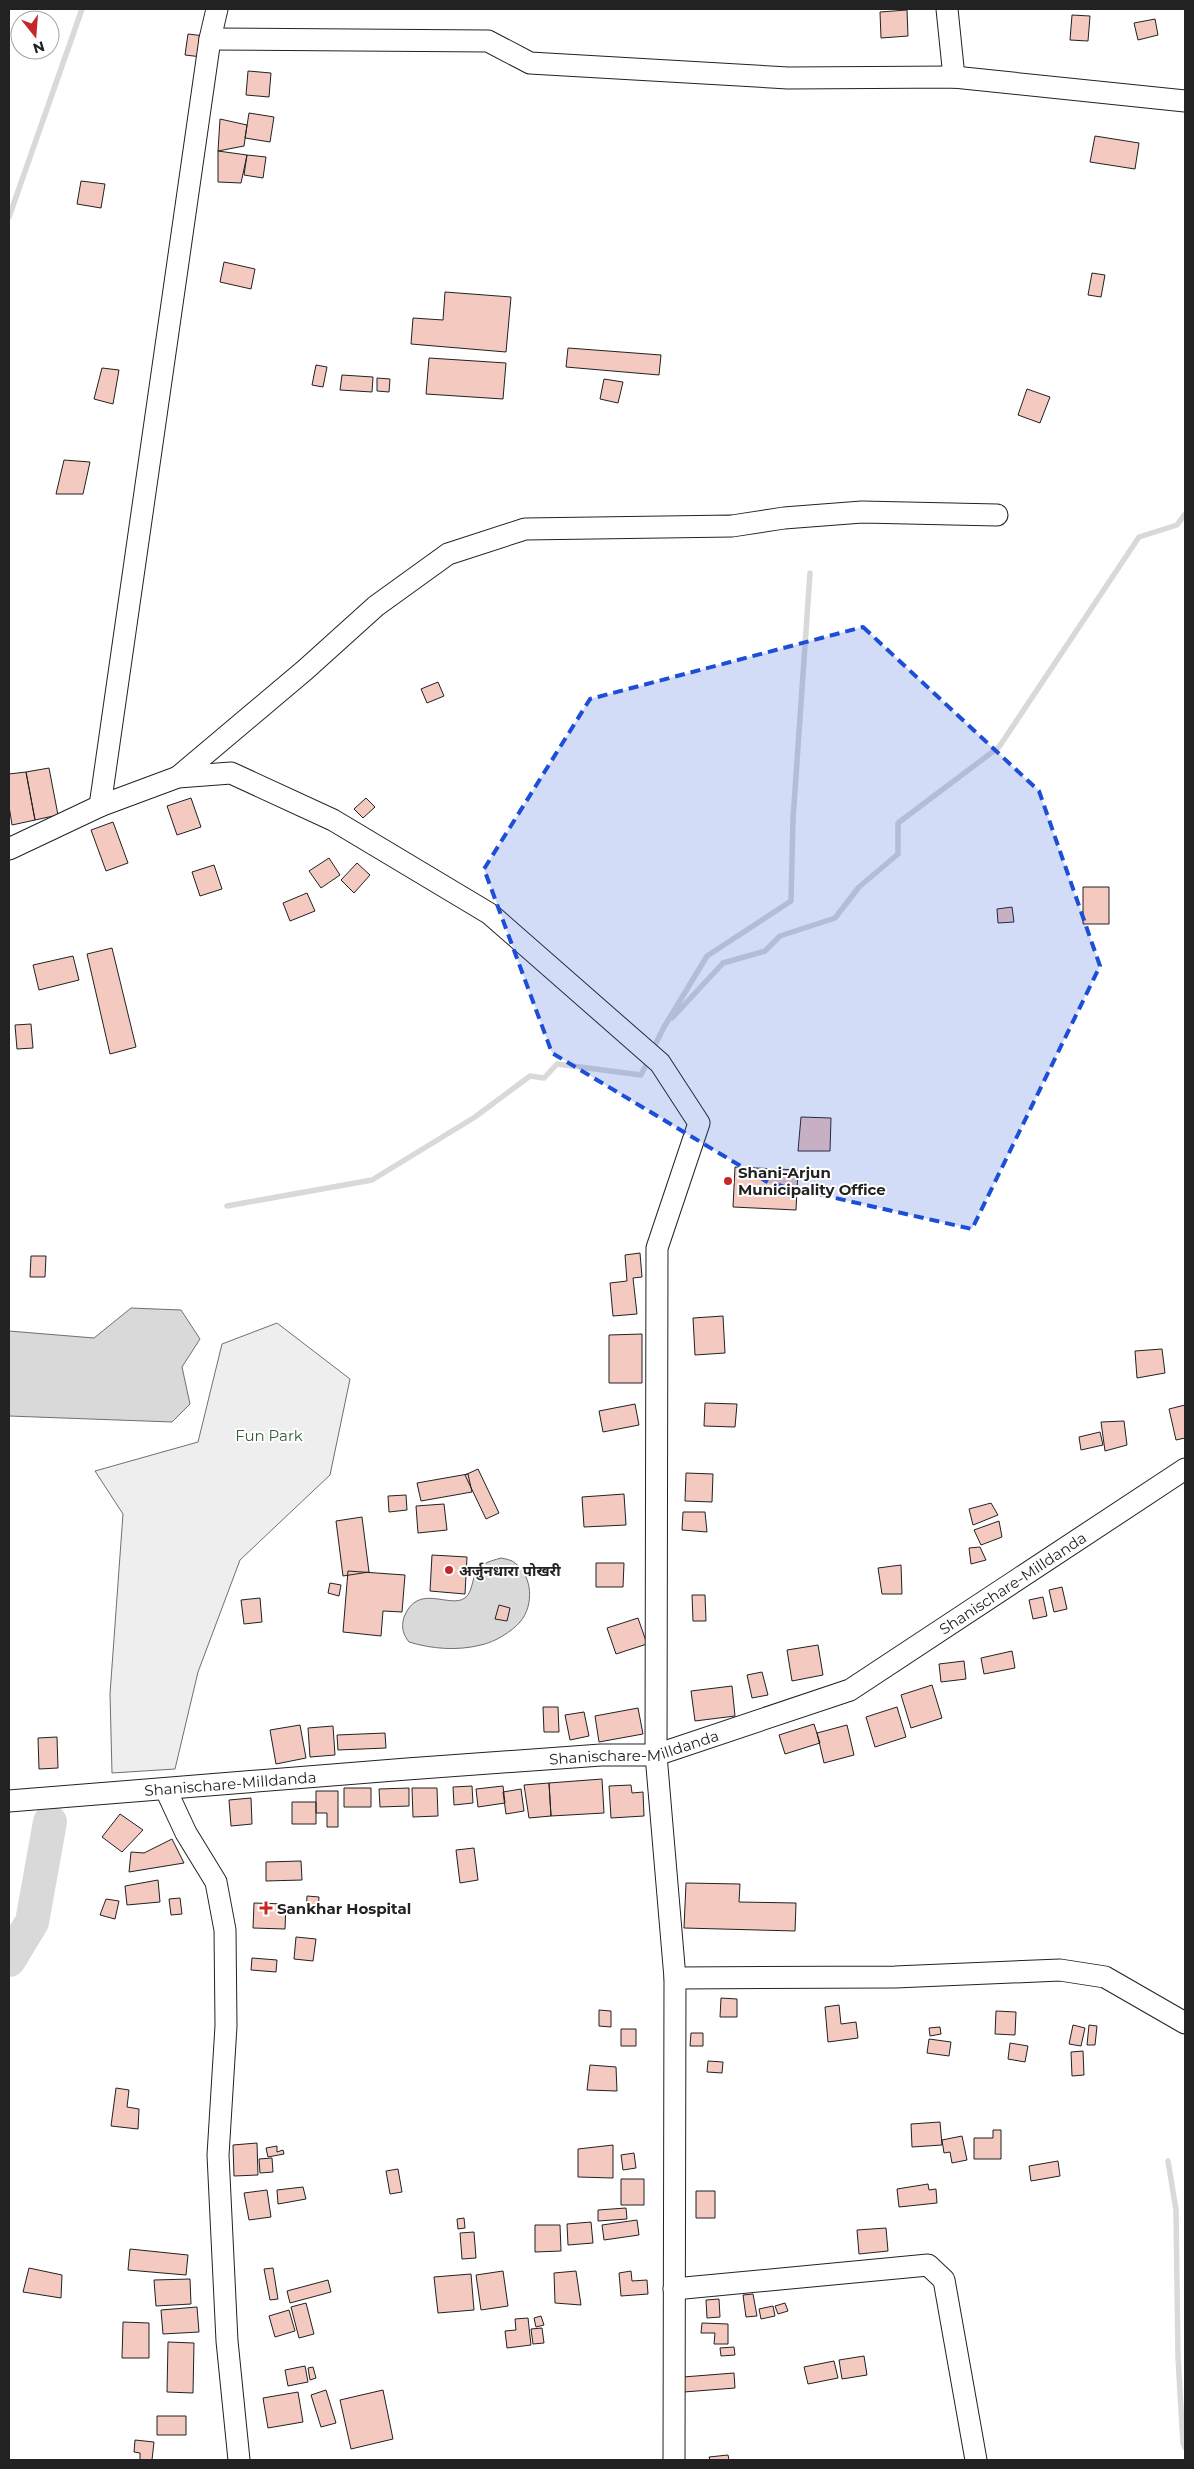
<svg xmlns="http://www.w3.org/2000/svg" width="1194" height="2469" font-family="Montserrat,'Noto Sans Devanagari',sans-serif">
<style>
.green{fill:#eee;stroke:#6f6f6f}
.water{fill:#d9d9d9;stroke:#6f6f6f}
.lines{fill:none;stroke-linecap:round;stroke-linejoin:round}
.stream{stroke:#d9d9d9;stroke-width:5.5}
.river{stroke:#d9d9d9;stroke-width:34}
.building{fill:#f3c9c0;stroke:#222}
.minor-casing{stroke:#222;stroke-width:23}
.minor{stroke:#fff;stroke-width:21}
.marked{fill:#1d4ed8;fill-opacity:0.2;stroke:#1d4ed8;stroke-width:4;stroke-dasharray:10 6;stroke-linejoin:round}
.poi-dot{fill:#c62828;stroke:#fff;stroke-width:2}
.labels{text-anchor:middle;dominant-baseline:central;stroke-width:4;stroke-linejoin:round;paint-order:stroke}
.poi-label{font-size:15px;font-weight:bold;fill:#222;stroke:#fff;text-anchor:start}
.park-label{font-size:15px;fill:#2f5e38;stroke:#fff}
.street-label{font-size:15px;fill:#222;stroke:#fff}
</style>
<rect width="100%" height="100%" fill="#fff"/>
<path class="green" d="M 277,1323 L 350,1379 L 330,1475 L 240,1560 L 198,1672 L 175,1769 L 112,1773 L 110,1694 L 123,1514 L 95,1471 L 198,1442 L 222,1344 Z"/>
<path class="water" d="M 131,1308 L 181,1310 L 200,1339 L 182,1367 L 190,1404 L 172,1422 L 9,1416 L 9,1331 L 94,1338 Z
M 501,1558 C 506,1559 512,1560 515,1563 C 533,1576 534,1606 520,1622 C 511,1632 495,1642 481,1645 C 457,1651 432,1649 409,1642 C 403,1634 401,1628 404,1617 C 418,1582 449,1609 465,1598 C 475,1590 470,1573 483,1565 C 488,1561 495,1560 501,1558 Z"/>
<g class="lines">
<path class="stream" d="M 9,217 L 82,9
M 672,1018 L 723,963 L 765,951 L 780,936 L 835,918 L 859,887 L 898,854 L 898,823 L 999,747 L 1139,537 L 1177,525 L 1185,514
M 652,1051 L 664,1027 L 707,956 L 791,901 L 793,819 L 810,573
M 227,1206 L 372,1180 L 475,1117 L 530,1076 L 544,1078 L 557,1064 L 641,1075 L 649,1059
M 1168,2161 L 1176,2210 L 1178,2357 L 1183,2443 L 1185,2448"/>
<path class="river" d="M 9,1960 L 32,1922 L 50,1822"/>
</g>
<path class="building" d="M 907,10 L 908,36 L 881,38 L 880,12 Z
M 1072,15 L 1090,16 L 1088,41 L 1070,40 Z
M 1155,19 L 1158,35 L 1138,40 L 1134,23 Z
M 188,34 L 205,36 L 202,57 L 185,55 Z
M 248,71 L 271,73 L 269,97 L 246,95 Z
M 249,113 L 274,117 L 270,142 L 245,138 Z
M 220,119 L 247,125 L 244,146 L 218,151 Z
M 1095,136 L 1139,143 L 1135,169 L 1090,162 Z
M 218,151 L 247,155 L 241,183 L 218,182 Z
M 247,155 L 266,157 L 263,178 L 244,175 Z
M 81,181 L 105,184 L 101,208 L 77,204 Z
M 224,262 L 255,269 L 251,289 L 220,282 Z
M 1092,273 L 1105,275 L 1101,297 L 1088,295 Z
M 445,292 L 511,297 L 506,352 L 411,344 L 413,318 L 443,320 Z
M 568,348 L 661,355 L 659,375 L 566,367 Z
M 429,358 L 506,363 L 503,399 L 426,394 Z
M 316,365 L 327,367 L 323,387 L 312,385 Z
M 102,368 L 119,370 L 113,404 L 94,399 Z
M 342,375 L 373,377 L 372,392 L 340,390 Z
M 377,378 L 390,379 L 389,392 L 377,391 Z
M 604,379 L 623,382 L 618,403 L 600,399 Z
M 1027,389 L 1050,397 L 1040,423 L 1018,415 Z
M 64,460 L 90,462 L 83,494 L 56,494 Z
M 438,682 L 444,696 L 427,703 L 421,689 Z
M 49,768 L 58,815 L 35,820 L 26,772 Z
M 26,772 L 35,820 L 12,825 L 9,806 L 9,774 Z
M 191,798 L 201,827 L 177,835 L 167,806 Z
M 366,798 L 375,807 L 363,818 L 354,809 Z
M 113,822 L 128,863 L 106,871 L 91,830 Z
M 329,858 L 340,875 L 321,888 L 309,871 Z
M 357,863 L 370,875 L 354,893 L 341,880 Z
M 214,865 L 222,889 L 200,896 L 192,872 Z
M 1083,887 L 1109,887 L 1109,924 L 1083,924 Z
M 307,893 L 315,911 L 290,921 L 283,903 Z
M 1012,907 L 1014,922 L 998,923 L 997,909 Z
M 112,948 L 136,1047 L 110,1054 L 87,954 Z
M 73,956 L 79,980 L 39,990 L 33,965 Z
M 31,1024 L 33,1048 L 17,1049 L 15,1025 Z
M 801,1117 L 831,1118 L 830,1151 L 798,1151 Z
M 735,1167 L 798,1170 L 796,1210 L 733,1207 Z
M 640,1253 L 642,1277 L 633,1278 L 637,1314 L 613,1316 L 610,1283 L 627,1281 L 625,1255 Z
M 31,1256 L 46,1256 L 45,1277 L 30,1277 Z
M 723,1316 L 725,1353 L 695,1355 L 693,1318 Z
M 642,1334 L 642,1383 L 609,1383 L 609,1335 Z
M 1162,1349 L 1165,1373 L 1137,1378 L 1135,1351 Z
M 705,1403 L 737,1404 L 735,1427 L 704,1426 Z
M 635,1404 L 639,1425 L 603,1432 L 599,1411 Z
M 1185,1405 L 1185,1438 L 1176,1440 L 1169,1409 Z
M 1124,1421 L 1127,1445 L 1105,1451 L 1101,1422 Z
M 1100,1432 L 1103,1445 L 1081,1450 L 1079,1437 Z
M 478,1469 L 499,1513 L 486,1519 L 465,1475 Z
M 686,1473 L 713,1474 L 712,1502 L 685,1501 Z
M 468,1474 L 472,1492 L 421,1501 L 417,1483 Z
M 624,1494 L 626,1525 L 584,1527 L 582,1497 Z
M 406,1495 L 407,1510 L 389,1512 L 388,1496 Z
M 991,1503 L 998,1515 L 973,1525 L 969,1509 Z
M 444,1504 L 447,1530 L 418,1533 L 416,1506 Z
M 683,1512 L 705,1512 L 707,1532 L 682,1530 Z
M 362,1517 L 369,1572 L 343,1576 L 336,1521 Z
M 999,1521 L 1002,1537 L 981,1545 L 974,1530 Z
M 980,1547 L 986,1560 L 971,1564 L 969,1548 Z
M 432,1555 L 467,1557 L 465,1594 L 430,1591 Z
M 596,1563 L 624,1563 L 623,1587 L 596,1587 Z
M 901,1565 L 902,1594 L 882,1594 L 878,1568 Z
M 348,1571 L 405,1575 L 402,1612 L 383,1611 L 381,1636 L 343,1632 Z
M 330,1583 L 341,1585 L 339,1596 L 328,1593 Z
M 1062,1587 L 1067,1609 L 1054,1612 L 1049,1590 Z
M 692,1595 L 705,1595 L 706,1621 L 693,1621 Z
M 1043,1597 L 1047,1616 L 1033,1619 L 1029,1600 Z
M 260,1598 L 262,1622 L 244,1624 L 241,1600 Z
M 499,1605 L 510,1608 L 507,1621 L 495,1619 Z
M 638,1618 L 647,1644 L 616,1654 L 607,1628 Z
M 818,1645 L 823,1675 L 792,1681 L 787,1650 Z
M 1012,1651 L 1015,1668 L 984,1674 L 981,1658 Z
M 964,1661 L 966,1679 L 941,1682 L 939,1664 Z
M 762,1672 L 768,1695 L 752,1698 L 747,1675 Z
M 932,1685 L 942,1718 L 911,1728 L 901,1695 Z
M 732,1686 L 735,1716 L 695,1721 L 691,1691 Z
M 543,1707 L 558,1707 L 559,1732 L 544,1732 Z
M 897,1707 L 906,1737 L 875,1747 L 866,1717 Z
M 638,1708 L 643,1734 L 599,1742 L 595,1716 Z
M 584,1712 L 589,1736 L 570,1740 L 565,1715 Z
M 814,1724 L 820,1743 L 785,1754 L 779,1735 Z
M 300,1725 L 306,1758 L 276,1764 L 270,1730 Z
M 847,1725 L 854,1755 L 824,1763 L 817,1733 Z
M 333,1726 L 335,1755 L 310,1757 L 308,1728 Z
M 385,1733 L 386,1748 L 338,1750 L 337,1735 Z
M 57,1737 L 58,1768 L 39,1769 L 38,1738 Z
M 602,1779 L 604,1813 L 551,1816 L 549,1783 Z
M 549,1783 L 551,1816 L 529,1818 L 524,1785 Z
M 631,1785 L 632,1793 L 643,1792 L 644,1816 L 611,1818 L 609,1786 Z
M 472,1786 L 473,1803 L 454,1805 L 453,1787 Z
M 503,1786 L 505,1803 L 478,1807 L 476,1789 Z
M 344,1788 L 371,1788 L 371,1807 L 344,1807 Z
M 409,1788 L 409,1806 L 380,1807 L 379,1789 Z
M 412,1788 L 437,1788 L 438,1816 L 413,1817 Z
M 521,1789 L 524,1811 L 506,1814 L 503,1792 Z
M 316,1791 L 338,1791 L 338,1827 L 327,1827 L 327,1813 L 316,1813 Z
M 251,1798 L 252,1824 L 231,1826 L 229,1800 Z
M 292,1802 L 316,1802 L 316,1824 L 292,1824 Z
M 120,1814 L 143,1830 L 122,1852 L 102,1837 Z
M 172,1839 L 184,1863 L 129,1872 L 131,1852 L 144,1853 Z
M 474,1848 L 478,1880 L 460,1883 L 456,1850 Z
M 301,1861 L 302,1880 L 266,1881 L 266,1862 Z
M 158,1880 L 160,1902 L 127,1905 L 125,1886 Z
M 686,1883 L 740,1884 L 739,1902 L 796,1903 L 795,1931 L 684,1928 Z
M 307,1896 L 319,1897 L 318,1914 L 306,1913 Z
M 180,1898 L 182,1914 L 171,1915 L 169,1899 Z
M 106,1899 L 119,1901 L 115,1919 L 100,1915 Z
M 254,1903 L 286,1904 L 285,1929 L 253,1928 Z
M 296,1937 L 316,1939 L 313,1961 L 294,1959 Z
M 252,1958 L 277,1960 L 276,1972 L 251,1970 Z
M 721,1998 L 737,1999 L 737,2017 L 720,2017 Z
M 839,2005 L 841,2024 L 856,2022 L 858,2038 L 828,2042 L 825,2007 Z
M 599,2010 L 611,2011 L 611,2027 L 599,2026 Z
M 996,2011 L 1016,2012 L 1015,2035 L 995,2034 Z
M 1073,2025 L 1085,2028 L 1081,2046 L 1069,2044 Z
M 1089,2025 L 1097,2026 L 1095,2045 L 1087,2045 Z
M 940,2027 L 941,2034 L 930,2036 L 929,2028 Z
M 621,2029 L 636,2029 L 636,2046 L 621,2046 Z
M 691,2033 L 703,2033 L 703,2046 L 690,2046 Z
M 929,2039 L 951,2042 L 949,2056 L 927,2053 Z
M 1010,2043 L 1028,2046 L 1025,2062 L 1008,2059 Z
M 1083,2051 L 1084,2075 L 1072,2076 L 1071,2052 Z
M 708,2061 L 723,2062 L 722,2073 L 707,2072 Z
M 590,2065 L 616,2067 L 617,2091 L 587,2090 Z
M 116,2088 L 129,2090 L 127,2107 L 139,2109 L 138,2129 L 111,2126 Z
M 940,2122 L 942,2145 L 912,2147 L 911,2124 Z
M 993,2130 L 1001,2130 L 1001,2159 L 974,2159 L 974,2138 L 993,2138 Z
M 962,2136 L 967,2160 L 952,2163 L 950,2152 L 944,2153 L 942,2140 Z
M 257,2143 L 258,2175 L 234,2176 L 233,2145 Z
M 613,2145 L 613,2178 L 578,2177 L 578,2149 Z
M 277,2146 L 277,2152 L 283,2150 L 284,2154 L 268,2157 L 266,2148 Z
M 634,2153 L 636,2168 L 623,2170 L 621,2155 Z
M 272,2158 L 273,2172 L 260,2173 L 259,2159 Z
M 1058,2161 L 1060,2176 L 1031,2181 L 1029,2166 Z
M 398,2169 L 402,2192 L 390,2194 L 386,2171 Z
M 621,2179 L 644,2179 L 644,2205 L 621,2205 Z
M 928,2184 L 929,2190 L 936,2189 L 937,2203 L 899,2207 L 897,2189 Z
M 303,2187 L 306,2199 L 278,2204 L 277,2190 Z
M 267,2190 L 271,2217 L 249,2220 L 244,2193 Z
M 696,2191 L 715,2191 L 715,2218 L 696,2218 Z
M 626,2208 L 627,2219 L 598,2221 L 598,2210 Z
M 464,2218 L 465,2228 L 458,2229 L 457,2219 Z
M 637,2220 L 639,2235 L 604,2240 L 602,2225 Z
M 591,2222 L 593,2243 L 568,2245 L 567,2224 Z
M 535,2225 L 560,2225 L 561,2251 L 535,2252 Z
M 886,2228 L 888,2251 L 859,2254 L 857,2230 Z
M 474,2232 L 476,2258 L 462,2259 L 460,2233 Z
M 130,2249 L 188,2255 L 186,2275 L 128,2270 Z
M 29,2268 L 62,2275 L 61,2298 L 23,2292 Z
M 273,2268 L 278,2299 L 270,2300 L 264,2269 Z
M 503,2271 L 508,2306 L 481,2310 L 476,2275 Z
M 576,2271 L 581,2305 L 555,2303 L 554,2273 Z
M 631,2271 L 632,2281 L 647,2280 L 648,2294 L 621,2296 L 619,2273 Z
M 471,2274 L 474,2310 L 438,2313 L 434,2277 Z
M 190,2279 L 191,2304 L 156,2306 L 154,2280 Z
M 328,2280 L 331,2292 L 290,2303 L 287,2291 Z
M 753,2294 L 757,2316 L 746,2317 L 743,2295 Z
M 719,2299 L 720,2317 L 707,2318 L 706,2300 Z
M 306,2303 L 314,2334 L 299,2338 L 291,2307 Z
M 785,2303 L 788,2311 L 778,2314 L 775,2306 Z
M 773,2306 L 775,2316 L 761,2319 L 759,2309 Z
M 197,2307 L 199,2332 L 163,2334 L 161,2310 Z
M 289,2310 L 295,2331 L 275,2337 L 269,2316 Z
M 541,2316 L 544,2325 L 536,2327 L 534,2318 Z
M 528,2318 L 531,2345 L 507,2348 L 505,2331 L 516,2330 L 515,2319 Z
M 123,2322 L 149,2323 L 149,2358 L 122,2358 Z
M 702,2323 L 728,2324 L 728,2344 L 714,2344 L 715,2333 L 701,2333 Z
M 542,2328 L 544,2343 L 533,2344 L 531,2329 Z
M 168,2342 L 194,2343 L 193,2393 L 167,2392 Z
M 734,2347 L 735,2355 L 721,2356 L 720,2348 Z
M 864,2356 L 867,2375 L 842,2379 L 839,2360 Z
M 834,2361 L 838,2378 L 808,2384 L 804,2367 Z
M 305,2366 L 308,2382 L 288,2386 L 285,2370 Z
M 313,2367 L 316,2378 L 310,2380 L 308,2368 Z
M 734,2373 L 735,2388 L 684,2392 L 683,2377 Z
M 326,2390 L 336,2423 L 321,2427 L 311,2395 Z
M 383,2390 L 393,2439 L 351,2449 L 340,2400 Z
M 298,2392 L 303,2422 L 268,2428 L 263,2398 Z
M 157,2416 L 186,2416 L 186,2435 L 157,2435 Z
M 135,2440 L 154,2442 L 152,2460 L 140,2460 L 140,2453 L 134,2452 Z
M 728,2455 L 729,2460 L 710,2460 L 709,2457 Z"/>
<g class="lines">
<g class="minor-casing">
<g id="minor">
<path d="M 947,9 L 954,77"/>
<path d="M 210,39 L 488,41 L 530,63 L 788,78 L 954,77 L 1185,101"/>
<path d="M 178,777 L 305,670 L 376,606 L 448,554 L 525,529 L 732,526 L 784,518 L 862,512 L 997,515"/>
<path d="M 100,806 L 210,39 L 217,9"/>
<path d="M 9,849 L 100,806 L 178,777 L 231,773 L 333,820 L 490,914 L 660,1063 L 699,1123 L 657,1248 L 656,1755 L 675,1978 L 674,2460"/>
<path d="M 166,1790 L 186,1833 L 216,1882 L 225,1930 L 226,2026 L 218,2155 L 227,2341 L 239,2460"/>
<path id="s1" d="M 9,1801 L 407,1769 L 601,1755 L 656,1755 L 850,1690 L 1185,1469"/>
<path d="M 675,1978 L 895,1977 L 1060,1970 L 1105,1977 L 1185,2023"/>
<path d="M 674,2289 L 928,2265 L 944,2280 L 976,2460"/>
</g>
</g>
<use href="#minor" class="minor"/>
</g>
<path class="marked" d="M 863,627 L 1039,791 L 1100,966 L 972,1229 L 769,1183 L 552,1053 L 484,869 L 590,699 Z"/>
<g class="poi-dot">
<circle cx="728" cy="1181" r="5"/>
<circle cx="449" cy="1570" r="5"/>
<path d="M263.5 1900.5h5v5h5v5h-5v5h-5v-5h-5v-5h5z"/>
</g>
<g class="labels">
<g class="poi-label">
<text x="738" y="1172">Shani-Arjun<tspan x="738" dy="17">Municipality Office</tspan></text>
<text x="459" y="1570">अर्जुनधारा पोखरी</text>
<text x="277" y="1908">Sankhar Hospital</text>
</g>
<g class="park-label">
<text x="269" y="1435">Fun Park</text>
</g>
<g class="street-label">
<text stroke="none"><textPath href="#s1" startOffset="1048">Shanischare-Milldanda</textPath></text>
<text stroke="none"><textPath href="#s1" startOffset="628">Shanischare-Milldanda</textPath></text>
<text stroke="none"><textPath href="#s1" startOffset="222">Shanischare-Milldanda</textPath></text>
</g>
</g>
<rect width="1194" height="2469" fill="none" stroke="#222222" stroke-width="20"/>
<g transform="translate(35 35) rotate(163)"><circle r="24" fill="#ffffff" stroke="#a7a7a7"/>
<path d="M0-4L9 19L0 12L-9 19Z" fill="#c62828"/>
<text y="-8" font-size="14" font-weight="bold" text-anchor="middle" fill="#222222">N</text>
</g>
</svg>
